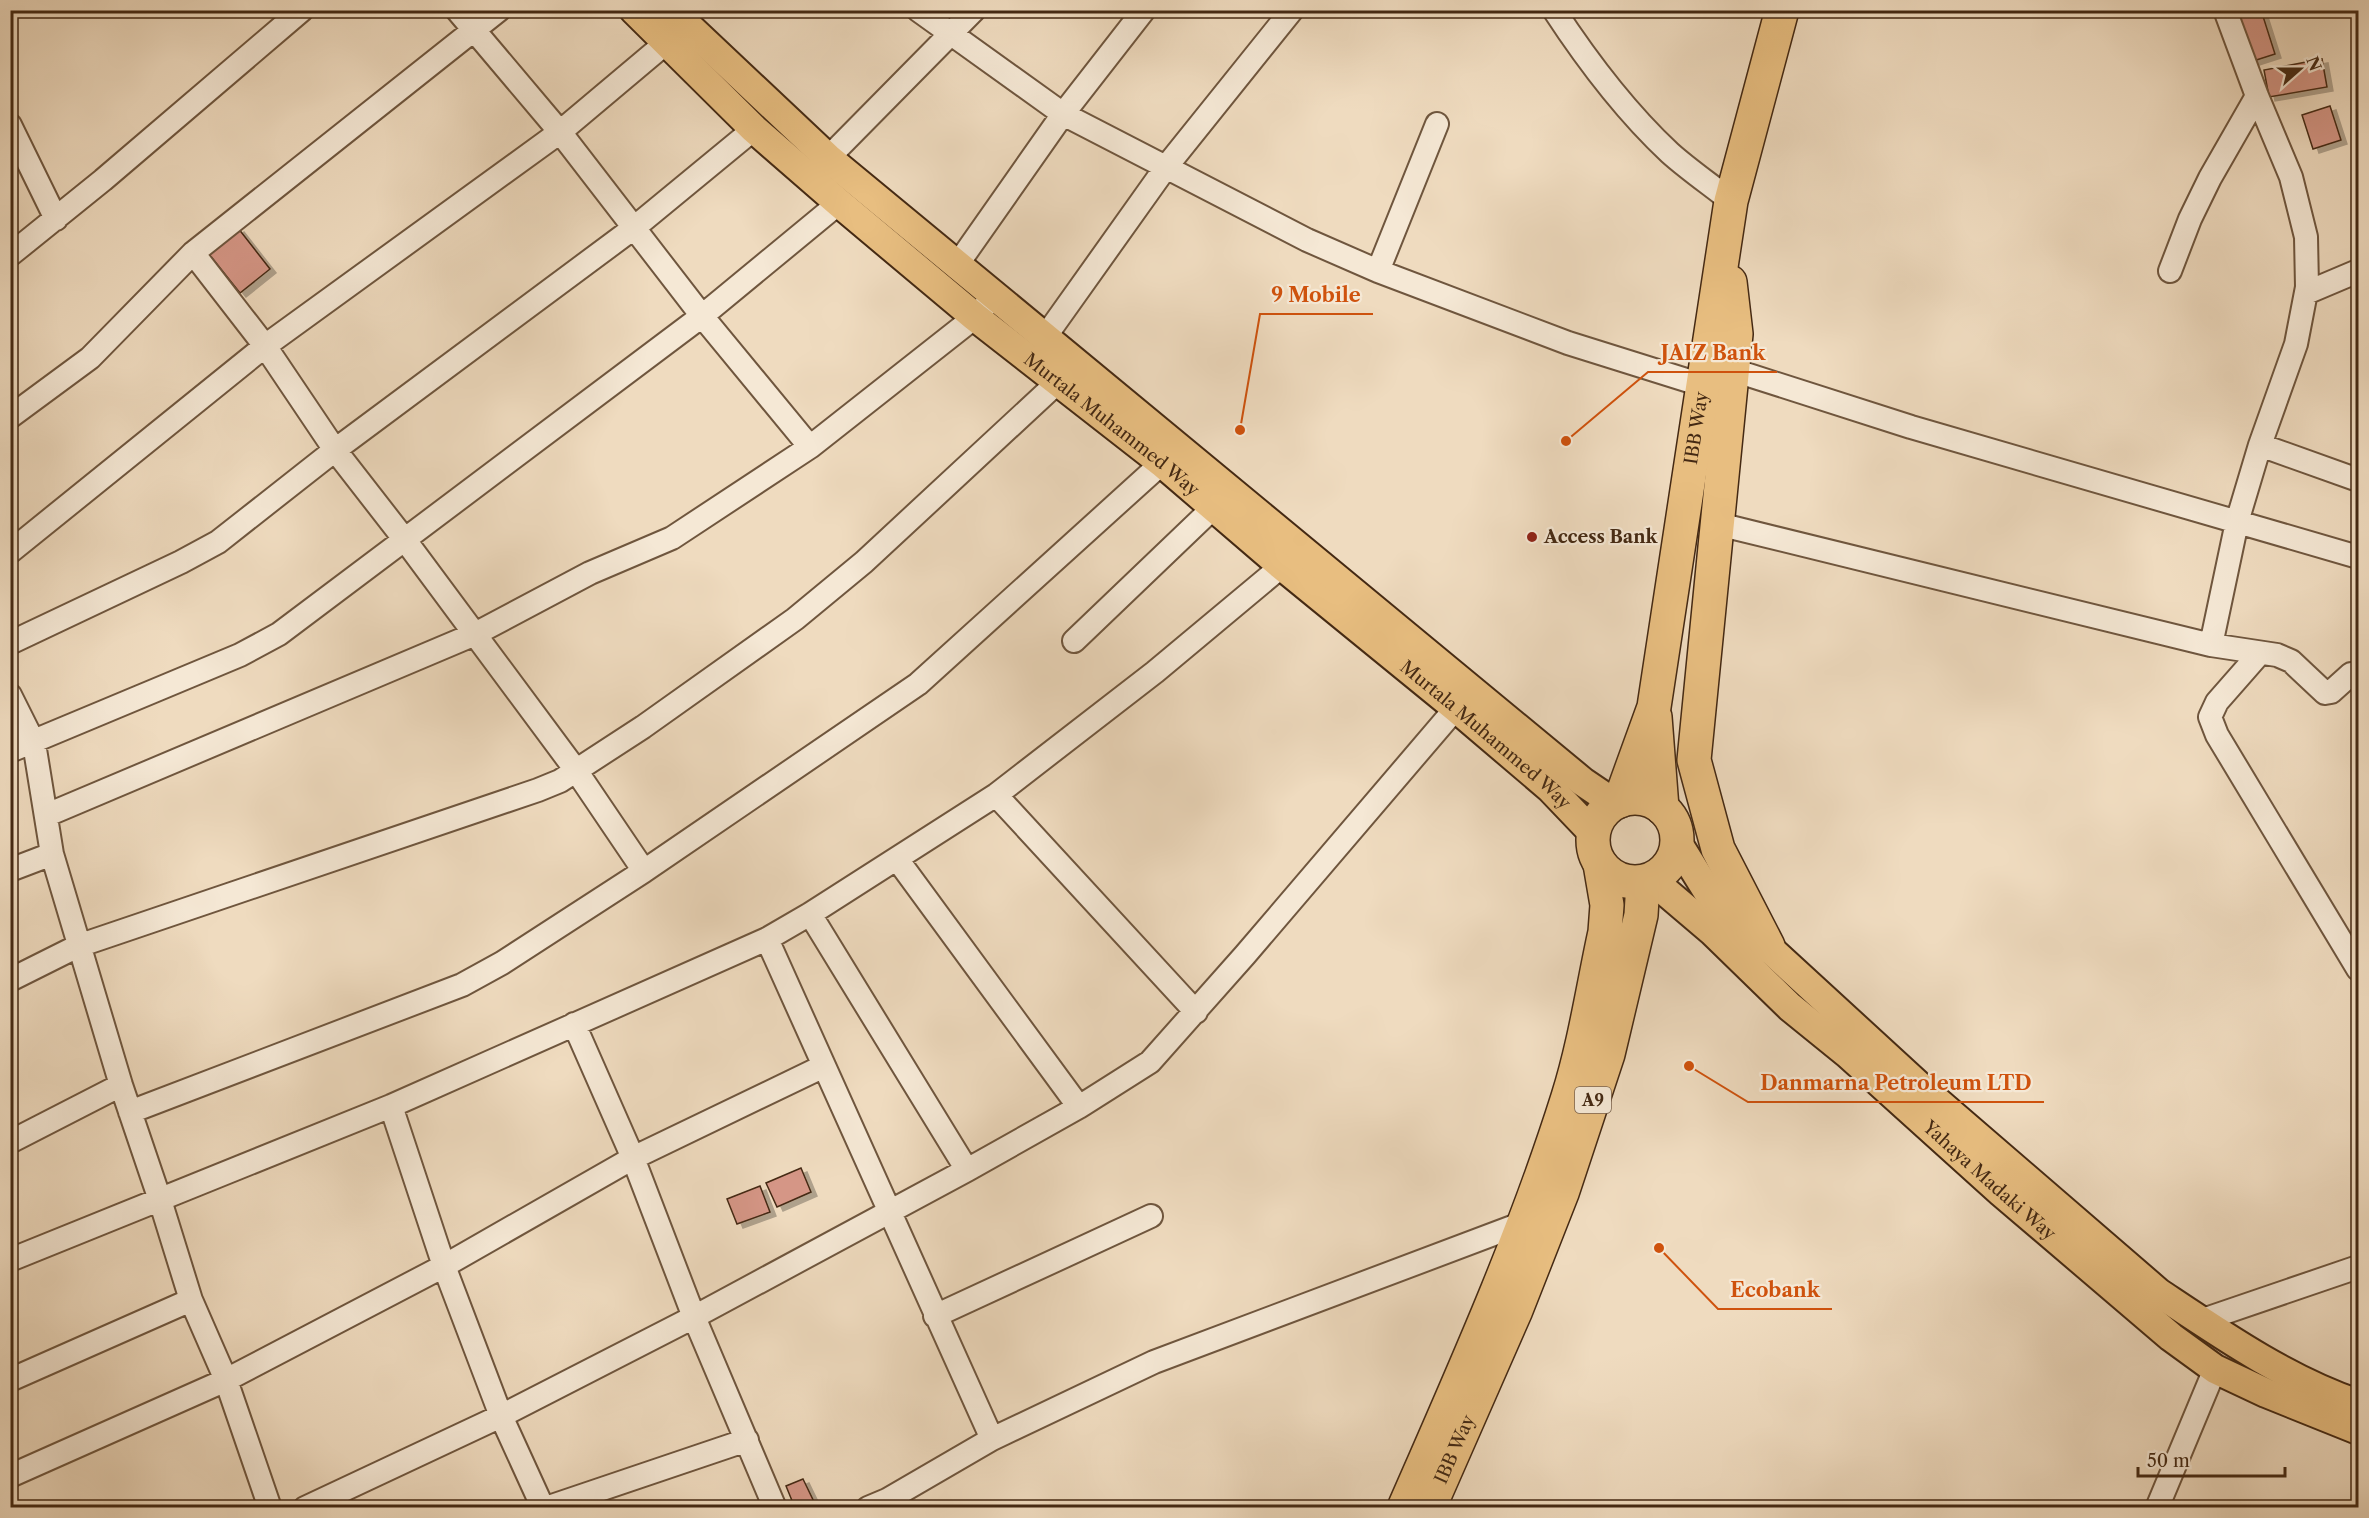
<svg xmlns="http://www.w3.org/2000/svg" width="2369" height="1518" font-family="'Libre Caslon Text',serif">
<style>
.building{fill:#d59686;stroke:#442913;stroke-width:1.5;filter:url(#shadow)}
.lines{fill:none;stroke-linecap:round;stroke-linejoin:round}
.minor-casing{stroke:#6f563e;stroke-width:26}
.major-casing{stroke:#442913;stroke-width:32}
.highway-casing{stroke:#442913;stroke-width:36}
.minor{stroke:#f5e8d5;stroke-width:22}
.major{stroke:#e8be80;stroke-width:28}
.highway{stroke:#e8be80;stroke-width:33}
.poi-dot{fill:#8f2418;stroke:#f5e8d5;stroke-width:2}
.labels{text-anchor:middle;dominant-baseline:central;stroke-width:4.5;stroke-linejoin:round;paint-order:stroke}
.shield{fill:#f5e8d5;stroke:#79624d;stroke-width:1.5}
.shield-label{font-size:16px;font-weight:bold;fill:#442913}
.street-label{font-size:18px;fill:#442913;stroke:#f5e8d5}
.poi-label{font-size:18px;font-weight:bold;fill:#442913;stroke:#f5e8d5;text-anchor:start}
.leader{fill:none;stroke:#cf520d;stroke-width:2}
.callout-dot{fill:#cf520d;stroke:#f5e8d5;stroke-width:2}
.callout-label{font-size:20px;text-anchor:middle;font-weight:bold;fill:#cf520d;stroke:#f5e8d5;stroke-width:4.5;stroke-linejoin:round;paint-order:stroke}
</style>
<defs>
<filter id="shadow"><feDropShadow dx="6" dy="4" stdDeviation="0" flood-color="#0004"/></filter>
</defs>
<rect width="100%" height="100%" fill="#efdbbf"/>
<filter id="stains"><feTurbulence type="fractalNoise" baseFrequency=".00333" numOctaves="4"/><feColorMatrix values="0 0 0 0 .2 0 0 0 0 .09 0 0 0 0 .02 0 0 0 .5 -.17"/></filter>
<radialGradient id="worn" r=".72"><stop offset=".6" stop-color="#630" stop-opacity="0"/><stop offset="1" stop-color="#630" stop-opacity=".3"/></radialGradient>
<path class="building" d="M 2231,10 L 2261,10 L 2275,54 L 2247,63 Z
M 2322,59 L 2327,87 L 2269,97 L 2264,70 Z
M 2330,106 L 2341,140 L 2313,149 L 2302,115 Z
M 2358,169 L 2358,188 L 2352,172 Z
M 238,228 L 270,269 L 240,293 L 208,253 Z
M 801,1168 L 811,1192 L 777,1207 L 766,1183 Z
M 760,1186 L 770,1212 L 737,1224 L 727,1199 Z
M 803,1479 L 817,1508 L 795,1508 L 786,1486 Z"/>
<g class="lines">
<g class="minor-casing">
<path id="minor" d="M 457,10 L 560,132 L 702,316 L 810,447
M 918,10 L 1063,114 L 1307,240 L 1378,271 L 1568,343 L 1702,385
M 1554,10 C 1588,62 1625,111 1670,153 C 1689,170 1711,185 1731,201
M 10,125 L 56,219
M 828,158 L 974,10
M 193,253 L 265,346 L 335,450 L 405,540 L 575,769 L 644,871
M 10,255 L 103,180 L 302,10
M 957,265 L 1063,114 L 1144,10
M 1378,271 L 1437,124
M 2170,271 L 2190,219 L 2210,178 L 2257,96
M 2306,293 L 2358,271
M 1045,337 L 1166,167 L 1292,10
M 1733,370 L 1911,427 L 2358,557
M 10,417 L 90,358 L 193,253 L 499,10
M 2260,445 L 2358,480
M 1718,524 L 2211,645 L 2277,655 L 2291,661 L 2325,693 L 2331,692 L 2351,674 L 2358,676
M 10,552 L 265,346 L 560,132 L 667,42
M 1074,641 L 1214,507
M 10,643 L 181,562 L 218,542 L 335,450 L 635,227 L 754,129
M 2211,645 L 2237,522 L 2260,445 L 2296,344 L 2307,287 L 2306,237 L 2291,177 L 2257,96 L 2225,10
M 2260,653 L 2217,702 L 2210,717 L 2217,735 L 2358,969
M 10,695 L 34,743 L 52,854 L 121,1085 L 160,1200 L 191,1300 L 226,1380 L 270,1508
M 10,751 L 240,655 L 279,634 L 702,316 L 839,203
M 996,795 L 1196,1012
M 47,815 L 475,634 L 590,573 L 672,538 L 810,447 L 975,317 L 986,305
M 897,859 L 1079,1107
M 10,870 L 52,854
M 810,914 L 967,1170
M 767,939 L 992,1439
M 10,980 L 78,946 L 538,790 L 560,781 L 643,727 L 795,619 L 864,562 L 1058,382
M 574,1024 L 633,1158 L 694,1317 L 775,1508
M 391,1106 L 444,1266 L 501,1416 L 543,1508
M 130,1112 L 462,985 L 502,963 L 644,871 L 918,684 L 1162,463
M 10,1142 L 121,1085
M 10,1260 L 391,1106 L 767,939 L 810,914 L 996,795 L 1155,672 L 1282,566
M 935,1316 L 1151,1216
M 2200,1321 L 2358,1267
M 10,1380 L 191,1300
M 10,1476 L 226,1380 L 444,1266 L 633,1158 L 824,1066
M 305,1508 L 501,1416 L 694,1317 L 967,1170 L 1079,1107 L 1150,1062 L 1245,955 L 1456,708
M 546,1508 L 747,1440
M 868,1508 L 887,1500 L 992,1439 L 1154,1362 L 1523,1223
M 2157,1508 L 2215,1369"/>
</g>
<g class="major-casing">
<g id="major">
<path id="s1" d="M 634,10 L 754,129 L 839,203 L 975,317 L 1162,463 L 1282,566 L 1456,708 L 1550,788 L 1593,833"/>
<path d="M 671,10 L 828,158 L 1583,782 L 1614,803"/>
<path d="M 1677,842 L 1708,892 L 1724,907 L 1917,1084 L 2159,1293 C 2222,1335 2287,1380 2358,1404"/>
<path id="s2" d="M 1652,880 L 1712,931 L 1790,1007 L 1848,1054 L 2001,1192 L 2171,1337 L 2215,1369 L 2266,1393 L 2358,1430"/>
</g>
</g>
<g class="highway-casing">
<g id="highway">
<path d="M 1730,282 L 1736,334 L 1694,760 L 1718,849 L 1768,946"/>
<path d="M 1655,717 L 1662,808"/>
<circle cx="1635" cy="840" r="42"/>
<path id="s3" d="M 1620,801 L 1654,707 L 1731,201 L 1782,10"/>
<path d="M 1404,1508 C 1463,1373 1524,1237 1568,1097 C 1585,1043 1593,987 1605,932 L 1607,905 L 1600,864"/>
<path id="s4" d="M 1429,1508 L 1516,1310 L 1562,1193 L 1608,1054 L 1641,915 L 1643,882"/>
</g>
</g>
<use href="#minor" class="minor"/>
<use href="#major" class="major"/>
<use href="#highway" class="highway"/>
</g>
<circle class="poi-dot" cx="1532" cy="537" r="6"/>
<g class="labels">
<rect class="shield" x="1575" y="1087" width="36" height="26" rx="4.5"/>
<g class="shield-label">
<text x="1593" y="1100">A9</text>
</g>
<g class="street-label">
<text stroke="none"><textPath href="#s1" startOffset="633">Murtala Muhammed Way</textPath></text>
<text stroke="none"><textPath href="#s3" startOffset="382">IBB Way</textPath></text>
<text stroke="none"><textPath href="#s1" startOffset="1119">Murtala Muhammed Way</textPath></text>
<text stroke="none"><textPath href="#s2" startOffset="452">Yahaya Madaki Way</textPath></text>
<text stroke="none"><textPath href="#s4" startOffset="64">IBB Way</textPath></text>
</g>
<g class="poi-label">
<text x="1544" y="537">Access Bank</text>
</g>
</g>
<path class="leader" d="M1240 430L1260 314H1373M1566 441L1648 372H1777M1689 1066L1748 1102H2044M1659 1248L1718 1309H1832"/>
<g class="callout-dot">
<circle cx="1240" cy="430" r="6"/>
<circle cx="1566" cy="441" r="6"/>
<circle cx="1689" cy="1066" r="6"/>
<circle cx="1659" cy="1248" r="6"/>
</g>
<g class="callout-label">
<text x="1316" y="302">9 Mobile</text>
<text x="1713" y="360">JAIZ Bank</text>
<text x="1896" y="1090">Danmarna Petroleum LTD</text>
<text x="1775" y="1297">Ecobank</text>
</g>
<rect width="2369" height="1518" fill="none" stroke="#efdbbf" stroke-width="36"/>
<rect x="12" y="12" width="2345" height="1494" fill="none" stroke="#442913" stroke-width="3"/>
<rect x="18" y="18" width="2333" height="1482" fill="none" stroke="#442913" stroke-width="1.5"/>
<g transform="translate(2300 69) rotate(69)" stroke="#f5e8d5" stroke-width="4.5" paint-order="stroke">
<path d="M0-4.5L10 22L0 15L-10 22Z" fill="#442913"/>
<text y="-9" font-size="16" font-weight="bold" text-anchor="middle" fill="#442913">N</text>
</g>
<path d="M2138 1467v9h147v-9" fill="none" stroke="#442913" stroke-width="3"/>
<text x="2147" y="1467" font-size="18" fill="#442913" stroke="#f5e8d5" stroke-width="4.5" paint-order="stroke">50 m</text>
<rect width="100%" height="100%" filter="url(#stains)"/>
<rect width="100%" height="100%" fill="url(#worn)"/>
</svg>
